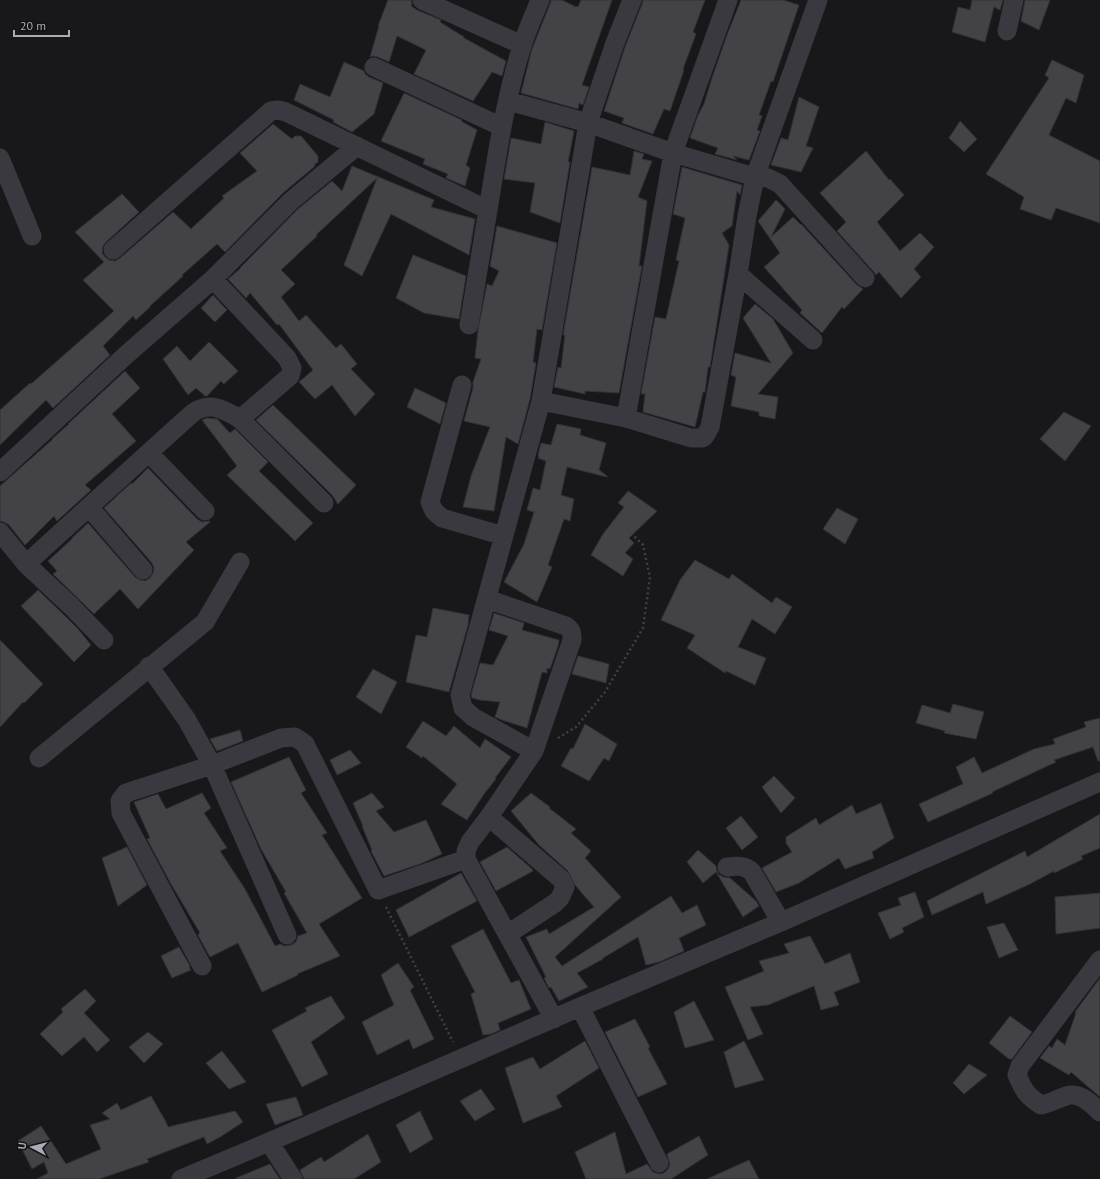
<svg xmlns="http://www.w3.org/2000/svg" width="1100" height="1179" font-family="'PT Sans',sans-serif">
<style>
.building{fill:#424247;stroke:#323236}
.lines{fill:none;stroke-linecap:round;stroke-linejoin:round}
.path{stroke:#3f4045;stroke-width:2.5;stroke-dasharray:2 3;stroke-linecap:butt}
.minor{stroke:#39393f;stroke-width:19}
</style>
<rect width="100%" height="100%" fill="#18181a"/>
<path class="building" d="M 388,0 L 411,0 L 412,4 L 411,6 L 417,10 L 441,20 L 440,22 L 464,37 L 464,38 L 506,61 L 502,76 L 492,72 L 473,101 L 414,74 L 426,50 L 397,36 L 389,62 L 378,57 L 373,56 L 370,57 L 379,26 L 378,26 Z
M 551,0 L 562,0 L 576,7 L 577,6 L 578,7 L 581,0 L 612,0 L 582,85 L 589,87 L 583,105 L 579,103 L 578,109 L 521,93 L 532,49 L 550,4 Z
M 643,0 L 705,0 L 693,32 L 696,34 L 683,69 L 684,70 L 670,111 L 664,109 L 653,134 L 622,123 L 624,118 L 604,111 L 625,47 L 642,4 Z
M 741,0 L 783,0 L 799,5 L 773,82 L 771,81 L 759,115 L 762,116 L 757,130 L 760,131 L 749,160 L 733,156 L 737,160 L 715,154 L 718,148 L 690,138 L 698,115 L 704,104 L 712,78 L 727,35 Z
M 972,0 L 1003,0 L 1000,10 L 994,7 L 985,42 L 952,32 L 958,7 L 970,10 Z
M 1025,0 L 1050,0 L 1039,30 L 1021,21 Z
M 1052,60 L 1084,75 L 1076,103 L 1066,98 L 1049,135 L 1100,161 L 1100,223 L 1056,208 L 1051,220 L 1020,209 L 1024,197 L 986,174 L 1049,78 L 1045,75 Z
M 344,62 L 364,71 L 365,74 L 369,77 L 383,83 L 374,114 L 352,132 L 333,122 L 334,120 L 294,100 L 300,84 L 330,97 Z
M 404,93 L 462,120 L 461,121 L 477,130 L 466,165 L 470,168 L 465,186 L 446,178 L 448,174 L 423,164 L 425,159 L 381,141 Z
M 799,97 L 819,107 L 806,146 L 813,148 L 801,172 L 771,165 L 781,138 L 788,140 Z
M 960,121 L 977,139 L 964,152 L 949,138 Z
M 545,122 L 574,131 L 568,162 L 570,162 L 560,223 L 530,212 L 535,183 L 504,179 L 511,138 L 541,144 Z
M 273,124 L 292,139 L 295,136 L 301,136 L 318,156 L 318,162 L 314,165 L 315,166 L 283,193 L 225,252 L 217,244 L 182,275 L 183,276 L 150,306 L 150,307 L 136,320 L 133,316 L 103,346 L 110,355 L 53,408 L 46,400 L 0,445 L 0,410 L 30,383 L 31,384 L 114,311 L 83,280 L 104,262 L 75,232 L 122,194 L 139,212 L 106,242 L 103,246 L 102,253 L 105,257 L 109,260 L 115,261 L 120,258 L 173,212 L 191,229 L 224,198 L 222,196 L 257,171 L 240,153 Z
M 634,151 L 644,154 L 642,159 L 652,161 L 638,197 L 647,201 L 639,266 L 642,266 L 619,393 L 585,391 L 585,394 L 554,387 L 558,367 L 561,368 L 565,335 L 563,335 L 592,167 L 630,175 Z
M 866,151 L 889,180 L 890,179 L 904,195 L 877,222 L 900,251 L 920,233 L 934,247 L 914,269 L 921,277 L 901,298 L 879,272 L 876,275 L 873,271 L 837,231 L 846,222 L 820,193 Z
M 352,166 L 434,200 L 431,207 L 475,219 L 469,255 L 391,214 L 362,276 L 344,265 L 377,178 L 316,235 L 317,236 L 281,270 L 295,284 L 281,297 L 299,321 L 306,315 L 336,348 L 341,344 L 357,364 L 351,369 L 375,394 L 355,416 L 332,385 L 315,399 L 299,382 L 313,370 L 279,324 L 277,325 L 250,293 L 246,298 L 228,279 L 241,268 L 240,268 L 298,209 L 332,181 L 342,191 Z
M 682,167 L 742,185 L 740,195 L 737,191 L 732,226 L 722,233 L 729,245 L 710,367 L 708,367 L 705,392 L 703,392 L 695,427 L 643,412 L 645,394 L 641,394 L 655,317 L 666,319 L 679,261 L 676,260 L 685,218 L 673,214 Z
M 776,200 L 785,209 L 771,237 L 793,217 L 801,225 L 801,224 L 857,285 L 863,289 L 844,309 L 842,307 L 822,333 L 800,313 L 802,310 L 764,267 L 780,253 L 758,221 Z
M 497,226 L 557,243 L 542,330 L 537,329 L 533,362 L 536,363 L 530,399 L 518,444 L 506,437 L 498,486 L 494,511 L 463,507 L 471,476 L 490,427 L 464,421 L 473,388 L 473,382 L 481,359 L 475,358 L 478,330 L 487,284 L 492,286 L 499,271 L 490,266 Z
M 413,255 L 466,276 L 459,319 L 424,313 L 396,298 Z
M 213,295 L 227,310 L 215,322 L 201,308 Z
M 755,304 L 773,319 L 793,353 L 758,394 L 778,397 L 775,419 L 759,416 L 759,412 L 731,406 L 736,377 L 731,375 L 735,353 L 771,363 L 743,318 Z
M 209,342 L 238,371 L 224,384 L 221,381 L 207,396 L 205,396 L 196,388 L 188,395 L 163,359 L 177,346 L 190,361 Z
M 125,371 L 140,388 L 112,414 L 136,441 L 85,485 L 91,490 L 57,521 L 54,516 L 25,545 L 9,525 L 4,522 L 0,521 L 0,486 L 53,439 L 52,439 L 69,424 L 68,424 Z
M 415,388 L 446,403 L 440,424 L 407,407 Z
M 273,405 L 356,485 L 338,504 L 332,495 L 256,420 Z
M 1064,412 L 1091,426 L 1065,461 L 1040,439 Z
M 207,418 L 217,419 L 230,433 L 235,429 L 268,462 L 259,471 L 313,523 L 295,541 L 227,475 L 237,466 L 202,420 Z
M 557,424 L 581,429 L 580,435 L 606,443 L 599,470 L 598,469 L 607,476 L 607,477 L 567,467 L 561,495 L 574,499 L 570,521 L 564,519 L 548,565 L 552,567 L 537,602 L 504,582 L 524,544 L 534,512 L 527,510 L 533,488 L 540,490 L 546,461 L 538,458 L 539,456 L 538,455 L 541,443 L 551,445 Z
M 148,468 L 197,519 L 202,522 L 209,521 L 210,522 L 186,542 L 194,550 L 138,609 L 120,589 L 94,614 L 53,574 L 57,571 L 48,561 L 72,539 L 72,538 L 88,523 L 135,577 L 140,580 L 145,581 L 150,578 L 153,573 L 154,568 L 152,563 L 104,508 L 131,483 L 132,484 Z
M 628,491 L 657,511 L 629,538 L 634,543 L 625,553 L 633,559 L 623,576 L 591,555 L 603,534 L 624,507 L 618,503 Z
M 837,508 L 858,519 L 845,544 L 823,529 Z
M 695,560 L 729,579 L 732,574 L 772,603 L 776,597 L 792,607 L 775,634 L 752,619 L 738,647 L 766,658 L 755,685 L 726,671 L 725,673 L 687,648 L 695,635 L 661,620 L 680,580 Z
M 38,590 L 63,614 L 78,629 L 91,645 L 74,662 L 21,606 Z
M 433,608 L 469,615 L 468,625 L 449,692 L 406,682 L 416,635 L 427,637 Z
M 494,613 L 524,623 L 522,630 L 559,640 L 558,646 L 550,669 L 547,668 L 547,673 L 542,672 L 527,728 L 502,720 L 495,717 L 500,702 L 480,700 L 472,698 L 471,695 L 480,663 L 493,665 L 508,636 L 489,630 Z
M 0,640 L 43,684 L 24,703 L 23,702 L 0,727 Z
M 578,656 L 609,664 L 606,683 L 572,674 Z
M 373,669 L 397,682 L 381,714 L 356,697 Z
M 953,704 L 984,712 L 976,739 L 944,733 L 945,731 L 916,723 L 922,705 L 950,713 Z
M 1100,718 L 1100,761 L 1098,761 L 1093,747 L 1054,760 L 1056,762 L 992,792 L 993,793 L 928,822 L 919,804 L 963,784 L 956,767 L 974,757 L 982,773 L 1034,749 L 1055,744 L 1053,739 L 1086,727 L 1084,722 Z
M 423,721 L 446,736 L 454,726 L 480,748 L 485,739 L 511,757 L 495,778 L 496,779 L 484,794 L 467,820 L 441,804 L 457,784 L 423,756 L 422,758 L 406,747 Z
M 585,724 L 617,744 L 609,761 L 604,758 L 589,781 L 561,766 L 571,748 L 573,749 Z
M 240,730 L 243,741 L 217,751 L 210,739 Z
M 350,750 L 361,763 L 337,775 L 330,760 Z
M 289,757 L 306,790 L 301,793 L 327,833 L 322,835 L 362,898 L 319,924 L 340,956 L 297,974 L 298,975 L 262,992 L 238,943 L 210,957 L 199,937 L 198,934 L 200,933 L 171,884 L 147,839 L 150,838 L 134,802 L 158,794 L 166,809 L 202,793 L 211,808 L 204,813 L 227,848 L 220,851 L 245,889 L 275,946 L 280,944 L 285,946 L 291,945 L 296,942 L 298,936 L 307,933 L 284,893 L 286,892 L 261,849 L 231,782 Z
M 774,776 L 795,798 L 781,813 L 762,787 Z
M 372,793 L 384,807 L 376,811 L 394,832 L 426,820 L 442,854 L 420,864 L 384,876 L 371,851 L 372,850 L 362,826 L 363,826 L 353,803 Z
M 531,793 L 550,807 L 549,808 L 576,829 L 571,833 L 591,851 L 585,858 L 621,897 L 555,957 L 562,966 L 671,896 L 682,913 L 697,905 L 706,925 L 679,938 L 684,951 L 659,962 L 646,965 L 638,937 L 603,958 L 603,959 L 577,973 L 588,987 L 559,1001 L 551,987 L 549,988 L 544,978 L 546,977 L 526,937 L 547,929 L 549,934 L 594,907 L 575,885 L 568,871 L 539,845 L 511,811 Z
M 881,803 L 894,838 L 872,852 L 874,858 L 845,869 L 839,858 L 799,883 L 776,892 L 762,868 L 792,852 L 786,843 L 786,837 L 816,818 L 819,825 L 852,805 L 856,814 Z
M 1100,814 L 1100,848 L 1081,856 L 1083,859 L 1054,873 L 1054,871 L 1030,884 L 986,904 L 983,892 L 932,915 L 927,901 L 1025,851 L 1027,857 Z
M 741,816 L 758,837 L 742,850 L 726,828 Z
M 127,847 L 147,885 L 118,906 L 102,858 Z
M 507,847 L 532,869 L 533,871 L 496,891 L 480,862 Z
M 698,850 L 716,866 L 716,868 L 718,874 L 723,877 L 730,878 L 756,901 L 759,906 L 743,917 L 716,872 L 703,883 L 687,862 Z
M 461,873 L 477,901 L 409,937 L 396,910 Z
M 915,892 L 924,917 L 902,928 L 904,932 L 890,939 L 878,913 L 901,905 L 898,898 Z
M 1100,893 L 1100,928 L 1056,934 L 1055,897 Z
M 1004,923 L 1018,950 L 999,958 L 987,927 Z
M 483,929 L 511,983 L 519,980 L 531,1009 L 498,1023 L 500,1030 L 491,1034 L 483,1035 L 471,994 L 475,992 L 451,946 Z
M 810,936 L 825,964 L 850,953 L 860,982 L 834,992 L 839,1005 L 821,1010 L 814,986 L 768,1005 L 750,1007 L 763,1034 L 748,1040 L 725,987 L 764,971 L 759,961 L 789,953 L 784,944 Z
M 179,947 L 190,966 L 189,967 L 191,970 L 172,978 L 161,956 Z
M 398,963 L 414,987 L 410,990 L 434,1039 L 413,1049 L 409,1039 L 377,1055 L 362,1022 L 394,1005 L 381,975 Z
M 1100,978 L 1100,1097 L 1071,1072 L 1069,1075 L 1040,1058 L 1049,1046 L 1052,1048 L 1057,1039 L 1065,1045 L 1076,1013 L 1075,1012 Z
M 85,989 L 96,1001 L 84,1013 L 110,1040 L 97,1052 L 84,1037 L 62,1056 L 40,1034 L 63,1012 L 61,1009 Z
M 331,996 L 345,1018 L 311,1042 L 328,1074 L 302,1087 L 272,1030 L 307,1011 L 305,1008 Z
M 694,1001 L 714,1040 L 685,1048 L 674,1012 Z
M 1010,1016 L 1032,1032 L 1012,1059 L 1009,1059 L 989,1043 Z
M 635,1019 L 650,1047 L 648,1048 L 667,1084 L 638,1097 L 605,1032 Z
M 148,1032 L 163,1044 L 144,1063 L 129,1047 Z
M 585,1041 L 599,1068 L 556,1096 L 562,1107 L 523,1123 L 505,1068 L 533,1057 L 540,1069 Z
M 744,1041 L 764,1080 L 735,1088 L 724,1052 Z
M 222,1051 L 246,1082 L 229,1089 L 206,1063 Z
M 969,1064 L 987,1075 L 964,1094 L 953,1083 Z
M 481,1089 L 495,1109 L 475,1121 L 460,1101 Z
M 151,1096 L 166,1122 L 168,1127 L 235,1111 L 243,1122 L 220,1137 L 207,1144 L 204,1137 L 147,1159 L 149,1162 L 99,1179 L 37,1179 L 48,1173 L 44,1162 L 32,1169 L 18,1141 L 41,1126 L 66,1164 L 101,1149 L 90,1125 L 110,1119 L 102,1113 L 117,1103 L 121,1110 Z
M 296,1097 L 303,1115 L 275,1125 L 266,1104 Z
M 420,1111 L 433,1139 L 410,1153 L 396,1125 Z
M 615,1132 L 626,1174 L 647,1164 L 653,1172 L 659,1174 L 664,1173 L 668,1169 L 670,1164 L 667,1154 L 699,1136 L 708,1155 L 671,1179 L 586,1179 L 575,1152 Z
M 368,1134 L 381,1162 L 354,1179 L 304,1179 L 300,1170 L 321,1157 L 324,1162 Z
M 749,1160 L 759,1179 L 707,1179 Z
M 270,1164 L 280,1179 L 236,1179 L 236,1178 Z"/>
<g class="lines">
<path class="path" d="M 558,738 L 576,727 L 605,692 L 643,628 L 650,577 L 643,545 L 620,522
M 386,907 L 453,1042"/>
<path class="minor" d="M 422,0 L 522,45
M 632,0 L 615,43 L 588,123 L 673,153 L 755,177 L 768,178 L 780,184 L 865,278
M 1007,31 L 1014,0
M 374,67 L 502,127
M 508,101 L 588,123 L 541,401 L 460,695 L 463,708 L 473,717 L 534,751 L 489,817 L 470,842 L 466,851 L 466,859 L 554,1019
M 0,158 L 32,236
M 488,210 C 497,155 505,99 522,46 C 527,30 534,15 540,0
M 113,250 L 271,111 L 278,110 L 286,112 L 488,210 L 469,325
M 738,274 L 813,340
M 213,279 L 287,358 L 292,368 L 290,376 L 240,419
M 462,385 L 430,502 L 434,511 L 442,518 L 504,536
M 541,401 L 626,418 L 691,438 L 702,438 L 705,436 L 710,427 L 738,274 L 747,216 L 755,177 L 818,0
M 626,418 L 673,153 L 728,0
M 149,453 L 205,511
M 0,472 L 126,355 L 213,279 L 291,201 L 357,146
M 89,507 L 143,570
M 0,532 L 26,564 L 187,418 C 191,415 195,410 200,409 C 214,403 228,412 240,419 L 324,503
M 26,564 L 71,606 L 104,640
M 487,599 L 566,626 C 572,630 572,634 572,640 L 534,751
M 149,666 L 187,720 L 212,765 L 287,935
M 39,758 L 205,622 L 240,562
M 489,817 L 561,879 L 565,887 L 560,898 L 555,903 L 508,934
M 727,867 C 737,866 745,865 752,872 L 781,922
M 1100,960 L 1020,1066 L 1017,1075 C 1024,1091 1027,1096 1041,1105 C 1049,1104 1065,1095 1071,1095 C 1082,1094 1093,1105 1100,1112
M 202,966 L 121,813 L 120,801 L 126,793 L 212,765 L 281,738 L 295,737 L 305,744 L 378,890 L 466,859
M 580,1007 L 659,1163
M 269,1142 L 293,1179
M 181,1179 L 269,1142 L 580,1007 L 781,922 L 1100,782"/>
</g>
<g transform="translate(32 1147) rotate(277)" stroke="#131315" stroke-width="3" paint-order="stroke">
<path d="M0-3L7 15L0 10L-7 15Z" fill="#aaadb9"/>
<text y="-6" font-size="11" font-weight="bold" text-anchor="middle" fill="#aaadb9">U</text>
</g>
<path d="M14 30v6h55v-6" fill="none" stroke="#aaadb9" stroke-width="2"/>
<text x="20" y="30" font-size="12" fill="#aaadb9" stroke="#131315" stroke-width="3" paint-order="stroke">20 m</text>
</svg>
